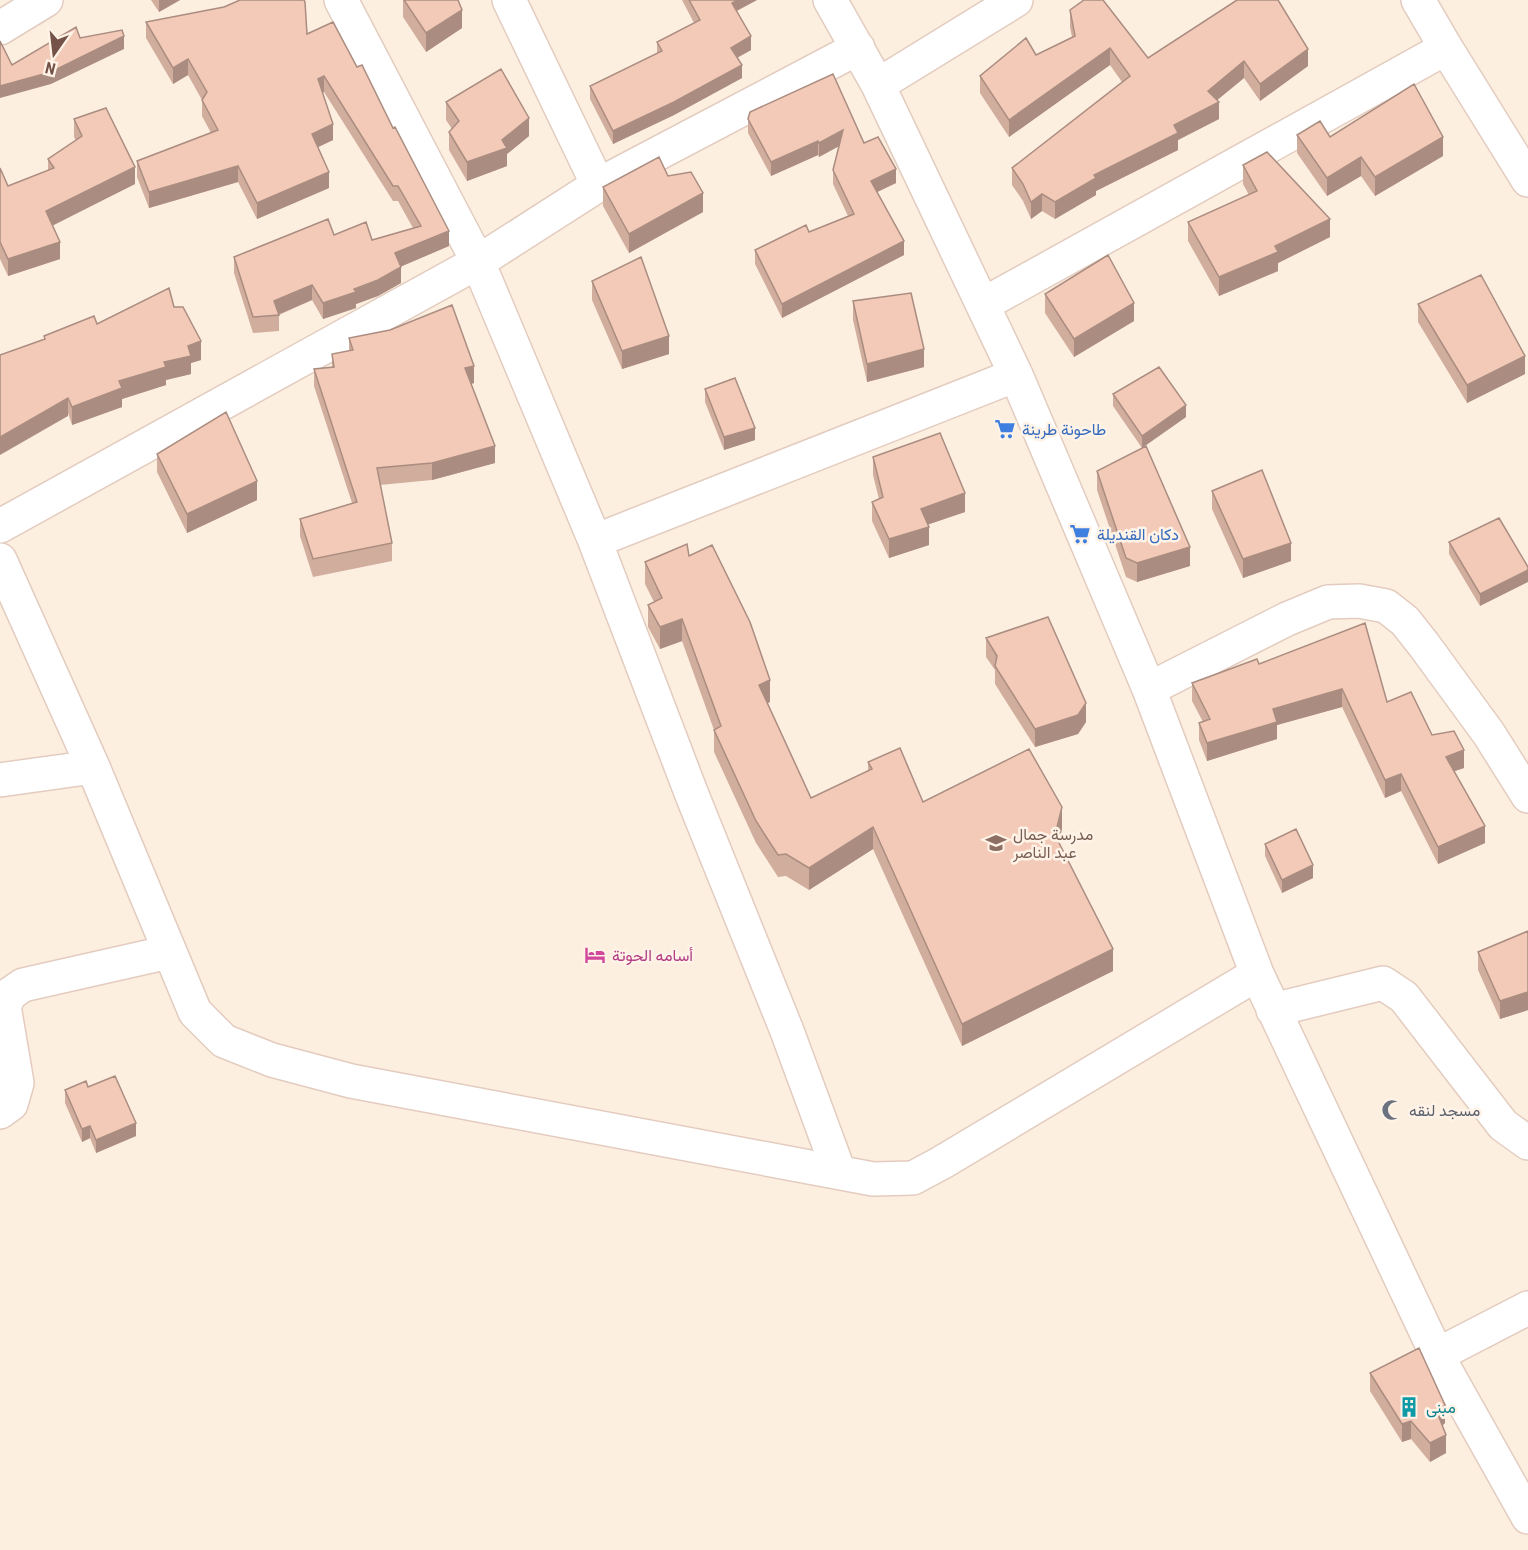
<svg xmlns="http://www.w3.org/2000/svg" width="1528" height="1550" font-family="'Roboto Condensed',Vazirmatn,sans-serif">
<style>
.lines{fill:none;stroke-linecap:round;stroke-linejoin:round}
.minor-casing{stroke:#e3ccbf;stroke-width:36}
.minor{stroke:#fff;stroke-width:33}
.wall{fill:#d1ad9d}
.shaded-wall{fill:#aa8d80}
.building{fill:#f3c9b7;stroke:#aa8d80;stroke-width:1.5}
.labels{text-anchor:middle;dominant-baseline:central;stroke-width:5;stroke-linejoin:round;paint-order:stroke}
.shop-label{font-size:16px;fill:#366cbe;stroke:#fff3e7;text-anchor:start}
.education-label{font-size:16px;fill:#785e54;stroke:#fff3e7;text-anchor:start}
.hotel-label{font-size:16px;fill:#b23c85;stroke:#fff3e7;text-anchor:start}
.worship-label{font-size:16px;fill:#5b616d;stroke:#fff3e7;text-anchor:start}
.culture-label{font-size:16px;fill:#0d838f;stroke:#fff3e7;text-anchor:start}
</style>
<rect width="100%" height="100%" fill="#fdefe0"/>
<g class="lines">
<g class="minor-casing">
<path id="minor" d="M 341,0 L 478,262 L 595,541 L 692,795 L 787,1031 L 839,1172
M 509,0 L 598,185
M 830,0 L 878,85 L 1016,375 L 1149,689 L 1257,974 L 1437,1355 L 1528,1517
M 1418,0 L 1446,48 L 1528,180
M 0,28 L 46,0
M 878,85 L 1016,0
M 984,304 L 1446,48
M 0,526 L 478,262 L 598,185 L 858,48
M 595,541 L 1016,375
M 0,560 L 93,767 L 195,1012 L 224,1041 L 272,1060 L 351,1081 L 873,1179 L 913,1178 L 941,1163 L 1257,974
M 1149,689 L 1287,619 L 1328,602 L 1359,601 L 1386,606 L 1405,621 L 1424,645 L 1489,734 L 1528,796
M 0,780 L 93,767
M 1273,1010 L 1383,983 L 1404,997 L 1503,1125 L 1528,1143
M 0,1112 L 11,1104 L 17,1083 L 4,1006 L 10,994 L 23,985 L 169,952
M 1437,1355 L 1528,1308"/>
</g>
<use href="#minor" class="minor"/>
</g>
<path class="wall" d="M 151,0 L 180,0 L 159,12 Z
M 403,0 L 458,0 L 462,28 L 426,52 L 403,17 Z
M 682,0 L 757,0 L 737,11 L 751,50 L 737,58 L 742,78 L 674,115 L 613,144 L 590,99 L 590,86 L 657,53 L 657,42 L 694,23 Z
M 1237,0 L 1308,66 L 1260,101 L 1244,78 L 1217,100 L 1219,119 L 1178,140 L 1178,150 L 1096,191 L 1096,195 L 1055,219 L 1042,211 L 1031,219 L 1023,201 L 1012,185 L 1012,168 L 1122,82 L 1110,65 L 1009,137 L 980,93 L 980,76 L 1036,55 L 1072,37 L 1070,27 L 1070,10 L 1148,58 Z
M 146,22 L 307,34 L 449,246 L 400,267 L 401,283 L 378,296 L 356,304 L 356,308 L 323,319 L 312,300 L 279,315 L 279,331 L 253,333 L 234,273 L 234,257 L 334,235 L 372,240 L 413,228 L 398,201 L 393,201 L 324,92 L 322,93 L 333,140 L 318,147 L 329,188 L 257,219 L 238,182 L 149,208 L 137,177 L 137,161 L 211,133 L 202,116 L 202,100 L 188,75 L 173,84 L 146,38 Z
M 446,102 L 529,136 L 507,154 L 507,166 L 467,181 L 449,150 L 449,132 L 452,129 L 446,120 Z
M 74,119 L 135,184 L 52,225 L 60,259 L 8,276 L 0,259 L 0,168 L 8,186 L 48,170 L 48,159 L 76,141 L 74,137 Z
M 748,119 L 864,143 L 896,183 L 877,192 L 904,255 L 782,318 L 755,264 L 755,250 L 809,232 L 848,216 L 833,184 L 833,170 L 839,146 L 819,157 L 818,155 L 771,176 L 748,133 Z
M 1297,135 L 1330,137 L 1443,156 L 1375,196 L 1361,176 L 1327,196 L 1297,153 Z
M 1243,165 L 1330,237 L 1278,263 L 1278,271 L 1219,296 L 1188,241 L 1188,222 L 1249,195 L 1243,184 Z
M 668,176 L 703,212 L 629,253 L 603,206 L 603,187 Z
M 592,281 L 669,354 L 622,369 L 592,300 Z
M 1045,294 L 1134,321 L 1074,357 L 1045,313 Z
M 853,301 L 924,367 L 867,382 L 853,320 Z
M 1418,304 L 1525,374 L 1467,403 L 1418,322 Z
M 174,307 L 201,360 L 191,363 L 191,374 L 166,380 L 166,385 L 122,399 L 122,407 L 72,425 L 44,339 L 44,336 Z
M 349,338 L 474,383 L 471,384 L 495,463 L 432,480 L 380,485 L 392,543 L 392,561 L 313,577 L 300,536 L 300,519 L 352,503 L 314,386 L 314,369 L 332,367 L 332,354 L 349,351 Z
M 705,389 L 755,440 L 724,450 L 705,402 Z
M 1113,394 L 1186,417 L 1143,447 L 1190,566 L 1137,582 L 1126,577 L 1097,490 L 1097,471 L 1142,448 L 1113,406 Z
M 157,454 L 257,500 L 187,533 L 157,472 Z
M 873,457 L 965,512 L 928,524 L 929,545 L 889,558 L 872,521 L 872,502 L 879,499 L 873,475 Z
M 1212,491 L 1291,561 L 1243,578 L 1212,509 Z
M 1499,518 L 1480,606 L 1449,554 L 1449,542 Z
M 689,556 L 770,702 L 767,703 L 811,798 L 868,771 L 868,762 L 923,802 L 1062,829 L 1058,843 L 1113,971 L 962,1046 L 873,849 L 809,890 L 786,876 L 778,877 L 756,843 L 714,752 L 714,730 L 682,641 L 660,649 L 648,627 L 648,605 L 654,602 L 645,584 L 645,562 Z
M 986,638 L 1086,722 L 1078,734 L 1035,747 L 995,684 L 995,670 L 986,657 Z
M 1259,664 L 1387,702 L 1432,735 L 1464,768 L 1454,771 L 1485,843 L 1438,864 L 1401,791 L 1385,798 L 1342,707 L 1277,725 L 1277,739 L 1207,761 L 1199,740 L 1199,723 L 1203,722 L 1192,701 L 1192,683 Z
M 1265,844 L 1313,878 L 1282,893 L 1265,856 Z
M 1528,931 L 1528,1010 L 1500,1019 L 1478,970 L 1478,952 Z
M 88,1087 L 136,1136 L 96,1153 L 90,1138 L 82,1142 L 65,1103 L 65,1090 Z
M 1370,1373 L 1445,1423 L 1442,1426 L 1446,1453 L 1430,1462 L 1411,1439 L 1402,1442 L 1370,1391 Z"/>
<path class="shaded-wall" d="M 159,0 L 180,0 L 159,12 Z
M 735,0 L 757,0 L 736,11 L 732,3 Z
M 462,10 L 462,28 L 426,52 L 426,33 Z
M 124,36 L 124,49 L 51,84 L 0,98 L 0,86 Z
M 751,36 L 751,50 L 731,61 L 731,48 Z
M 1110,48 L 1110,65 L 1009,137 L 1009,120 Z
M 1308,49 L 1308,66 L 1260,101 L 1260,84 Z
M 188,59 L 188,75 L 173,84 L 173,68 Z
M 1244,61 L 1244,78 L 1210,106 L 1219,102 L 1219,119 L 1178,140 L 1178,150 L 1096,191 L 1096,195 L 1055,219 L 1055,202 L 1094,175 L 1174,125 L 1208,91 Z
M 742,65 L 742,78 L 674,115 L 613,144 L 613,131 Z
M 324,76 L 324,92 L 318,95 L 318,79 Z
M 529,118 L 529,136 L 507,154 L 507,166 L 467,181 L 467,162 L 502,140 Z
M 333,124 L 333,140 L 312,150 L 312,134 Z
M 843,130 L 843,144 L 819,157 L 819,143 Z
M 1443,137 L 1443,156 L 1375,196 L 1375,177 Z
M 818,141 L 818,155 L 771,176 L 771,162 Z
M 1361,157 L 1361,176 L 1327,196 L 1327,178 Z
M 238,166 L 238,182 L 149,208 L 149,192 Z
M 135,167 L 135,184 L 46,229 L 46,211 Z
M 896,169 L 896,183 L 871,195 L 871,181 Z
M 329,172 L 329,188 L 257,219 L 257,203 Z
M 703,193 L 703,212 L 629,253 L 629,234 Z
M 1042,194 L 1042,211 L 1031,219 L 1031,202 Z
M 1330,219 L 1330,237 L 1278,263 L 1278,271 L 1219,296 L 1219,277 L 1275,246 Z
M 449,231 L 449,246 L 395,269 L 395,253 Z
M 904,241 L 904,255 L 782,318 L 782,304 Z
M 60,242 L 60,259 L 8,276 L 8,259 Z
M 401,267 L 401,283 L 378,296 L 356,304 L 356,308 L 323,319 L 323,303 Z
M 312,285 L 312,300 L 277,315 L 274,301 Z
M 1134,303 L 1134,321 L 1074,357 L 1074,339 Z
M 669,336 L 669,354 L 622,369 L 622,351 Z
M 201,341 L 201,360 L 191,363 L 191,374 L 166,380 L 166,385 L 122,399 L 122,407 L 72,425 L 72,407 L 188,346 Z
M 924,349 L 924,367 L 867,382 L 867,364 Z
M 1525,356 L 1525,374 L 1467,403 L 1467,385 Z
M 474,366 L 474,383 L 465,386 L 465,368 Z
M 68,398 L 68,416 L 0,455 L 0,437 Z
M 1186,405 L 1186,417 L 1142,448 L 1142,436 Z
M 755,428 L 755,440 L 724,450 L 724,437 Z
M 495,446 L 495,463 L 432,480 L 432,463 Z
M 257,481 L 257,500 L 187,533 L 187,514 Z
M 965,493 L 965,512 L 921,527 L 921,509 Z
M 929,527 L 929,545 L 889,558 L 889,539 Z
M 1291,543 L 1291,561 L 1243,578 L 1243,559 Z
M 1190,547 L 1190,566 L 1137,582 L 1137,563 Z
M 1528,570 L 1528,582 L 1480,606 L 1480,594 Z
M 682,619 L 682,641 L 660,649 L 660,627 Z
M 770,680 L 770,702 L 759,707 L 759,685 Z
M 1342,689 L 1342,707 L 1277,725 L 1277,739 L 1207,761 L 1207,743 L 1273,709 Z
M 1086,703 L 1086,722 L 1078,734 L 1035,747 L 1035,729 Z
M 1464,750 L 1464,768 L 1446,774 L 1446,757 Z
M 1401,774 L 1401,791 L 1385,798 L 1385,780 Z
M 1062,807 L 1062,829 L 1055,857 L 1055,835 Z
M 1485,826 L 1485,843 L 1438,864 L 1438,847 Z
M 873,827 L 873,849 L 809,890 L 809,868 Z
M 1313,865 L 1313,878 L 1282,893 L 1282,880 Z
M 1113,949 L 1113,971 L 962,1046 L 962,1024 Z
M 1528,992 L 1528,1010 L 1500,1019 L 1500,1001 Z
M 136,1123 L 136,1136 L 96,1153 L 96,1140 Z
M 90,1126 L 90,1138 L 82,1142 L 82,1129 Z
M 1445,1405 L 1445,1423 L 1437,1431 L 1437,1412 Z
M 1411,1421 L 1411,1439 L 1402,1442 L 1402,1424 Z
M 1446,1435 L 1446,1453 L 1430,1462 L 1430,1443 Z"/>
<path class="building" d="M 240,0 L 304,0 L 305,2 L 307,34 L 333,22 L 357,67 L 362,65 L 393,128 L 395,127 L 449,231 L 395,253 L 401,267 L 378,280 L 354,289 L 356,292 L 323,303 L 312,285 L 274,301 L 279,315 L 253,317 L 234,257 L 328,219 L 334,235 L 366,222 L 372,240 L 421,226 L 398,186 L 393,186 L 324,76 L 318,79 L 333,124 L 312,134 L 329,172 L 257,203 L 238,166 L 149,192 L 137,161 L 218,130 L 202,100 L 207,92 L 188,59 L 173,68 L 146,22 L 224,7 Z
M 404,0 L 458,0 L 462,10 L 426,33 Z
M 689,0 L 735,0 L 736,1 L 732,3 L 751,36 L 731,48 L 742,65 L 674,102 L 613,131 L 590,86 L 662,51 L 657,42 L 700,20 Z
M 1084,0 L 1103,0 L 1148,58 L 1237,0 L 1278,0 L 1308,49 L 1260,84 L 1244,61 L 1208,91 L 1219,102 L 1174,125 L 1178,133 L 1094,175 L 1096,178 L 1055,202 L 1042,194 L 1031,202 L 1023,184 L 1012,168 L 1130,76 L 1110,48 L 1009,120 L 980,76 L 1026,38 L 1036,55 L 1075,36 L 1070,10 Z
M 76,27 L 80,38 L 122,30 L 124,36 L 51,72 L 0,86 L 0,41 L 12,65 Z
M 501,69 L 529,118 L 502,140 L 507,148 L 467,162 L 449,132 L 459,121 L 446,102 Z
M 833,74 L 864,143 L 878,137 L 896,169 L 871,181 L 904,241 L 782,304 L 755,250 L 806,225 L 809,232 L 854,214 L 833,170 L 843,130 L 819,143 L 818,141 L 771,162 L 748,119 L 750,112 Z
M 1414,84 L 1443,137 L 1375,177 L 1361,157 L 1327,178 L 1297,135 L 1320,121 L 1330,137 Z
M 106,108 L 135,167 L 46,211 L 60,242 L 8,259 L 0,242 L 0,168 L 8,186 L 54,168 L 48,159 L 82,136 L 74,119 Z
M 1267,152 L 1330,219 L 1275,246 L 1278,252 L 1219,277 L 1188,222 L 1257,191 L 1243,165 Z
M 659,157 L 668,176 L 691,172 L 703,193 L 629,234 L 603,187 Z
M 1108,255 L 1134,303 L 1074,339 L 1045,294 Z
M 641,257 L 669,336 L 622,351 L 592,281 Z
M 1481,275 L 1525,356 L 1467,385 L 1418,304 Z
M 169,288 L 174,307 L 183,307 L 201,341 L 188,346 L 191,356 L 164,362 L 166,367 L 119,381 L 122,388 L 72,407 L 68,398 L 0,437 L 0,355 L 45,339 L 44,336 L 94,316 L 97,324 Z
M 911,293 L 924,349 L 867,364 L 853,301 Z
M 452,305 L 474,366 L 465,368 L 495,446 L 432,463 L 377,468 L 392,543 L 313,559 L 300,519 L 357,502 L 314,369 L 334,367 L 332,354 L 353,350 L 349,338 L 390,330 Z
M 1159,367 L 1186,405 L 1142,436 L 1113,394 Z
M 735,378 L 755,428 L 724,437 L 705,389 Z
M 226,412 L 257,481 L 187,514 L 157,454 Z
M 940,433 L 965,493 L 921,509 L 929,527 L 889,539 L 872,502 L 883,497 L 873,457 Z
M 1146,446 L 1190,547 L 1137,563 L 1126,558 L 1097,471 Z
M 1262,470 L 1291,543 L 1243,559 L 1212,491 Z
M 1499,518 L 1528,567 L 1528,570 L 1480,594 L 1449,542 Z
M 687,544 L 689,556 L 712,545 L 750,622 L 770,680 L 759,685 L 811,798 L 872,769 L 868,762 L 900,748 L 923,802 L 1029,749 L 1062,807 L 1055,835 L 1113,949 L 962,1024 L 873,827 L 809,868 L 786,854 L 778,855 L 756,821 L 714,730 L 721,726 L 682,619 L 660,627 L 648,605 L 662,598 L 645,562 Z
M 1048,617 L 1086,703 L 1078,715 L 1035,729 L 995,666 L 997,656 L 986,638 Z
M 1365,623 L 1387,702 L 1411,692 L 1432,735 L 1454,731 L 1464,750 L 1446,757 L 1485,826 L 1438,847 L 1401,774 L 1385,780 L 1342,689 L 1273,709 L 1277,722 L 1207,743 L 1199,723 L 1210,719 L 1192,683 L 1257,659 L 1259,664 Z
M 1296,829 L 1313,865 L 1282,880 L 1265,844 Z
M 1528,931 L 1528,992 L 1500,1001 L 1478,952 Z
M 115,1076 L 136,1123 L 96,1140 L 90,1126 L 82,1129 L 65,1090 L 86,1081 L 88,1087 Z
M 1419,1348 L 1445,1405 L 1437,1412 L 1446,1435 L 1430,1443 L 1411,1421 L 1402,1424 L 1370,1373 Z"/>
<defs>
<g id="supermarket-bare" transform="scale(1.62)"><path d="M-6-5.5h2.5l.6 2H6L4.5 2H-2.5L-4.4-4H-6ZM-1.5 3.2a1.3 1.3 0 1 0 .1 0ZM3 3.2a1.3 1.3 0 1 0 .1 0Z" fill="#3f7fe0" stroke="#fff3e7" stroke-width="2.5" paint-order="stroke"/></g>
<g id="school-bare" transform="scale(1.62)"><path d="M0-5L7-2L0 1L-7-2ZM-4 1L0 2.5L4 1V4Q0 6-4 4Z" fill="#8d6e63" stroke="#fff3e7" stroke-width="2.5" paint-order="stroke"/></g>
<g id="hotel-bare" transform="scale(1.62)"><path d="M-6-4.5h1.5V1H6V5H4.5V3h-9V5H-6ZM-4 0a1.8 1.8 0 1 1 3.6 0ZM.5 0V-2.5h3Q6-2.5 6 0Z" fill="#d1479c" stroke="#fff3e7" stroke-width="2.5" paint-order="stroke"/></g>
<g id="mosque-bare" transform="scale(1.62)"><path d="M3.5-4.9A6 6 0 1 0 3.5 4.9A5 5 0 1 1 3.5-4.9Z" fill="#6b7280" stroke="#fff3e7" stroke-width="2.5" paint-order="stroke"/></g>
<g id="building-bare" transform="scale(1.62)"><path d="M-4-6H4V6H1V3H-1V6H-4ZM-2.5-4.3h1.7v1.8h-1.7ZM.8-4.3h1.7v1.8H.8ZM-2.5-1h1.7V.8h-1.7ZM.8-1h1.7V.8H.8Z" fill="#0f9aa8" stroke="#fff3e7" stroke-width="2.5" paint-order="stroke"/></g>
</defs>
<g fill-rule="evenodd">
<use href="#supermarket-bare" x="1005" y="429"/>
<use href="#supermarket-bare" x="1080" y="534"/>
<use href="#school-bare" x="996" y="843"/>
<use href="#hotel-bare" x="595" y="955"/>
<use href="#mosque-bare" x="1392" y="1110"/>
<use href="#building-bare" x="1409" y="1407"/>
</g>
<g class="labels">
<g class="shop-label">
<text x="1022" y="429">طاحونة طرينة</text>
<text x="1097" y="534">دكان القنديلة</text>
</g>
<g class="education-label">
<text x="1013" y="834">مدرسة جمال<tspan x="1013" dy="18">عبد الناصر</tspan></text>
</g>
<g class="hotel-label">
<text x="612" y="955">أسامه الحوتة</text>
</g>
<g class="worship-label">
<text x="1409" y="1110">مسجد لنقه</text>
</g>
<g class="culture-label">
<text x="1426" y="1407">مبنى</text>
</g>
</g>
<g transform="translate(54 54) rotate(194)" stroke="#fff3e7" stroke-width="4.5" paint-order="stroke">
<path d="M0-4.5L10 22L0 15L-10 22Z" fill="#745247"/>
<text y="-9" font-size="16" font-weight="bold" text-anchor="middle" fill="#745247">N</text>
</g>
</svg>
